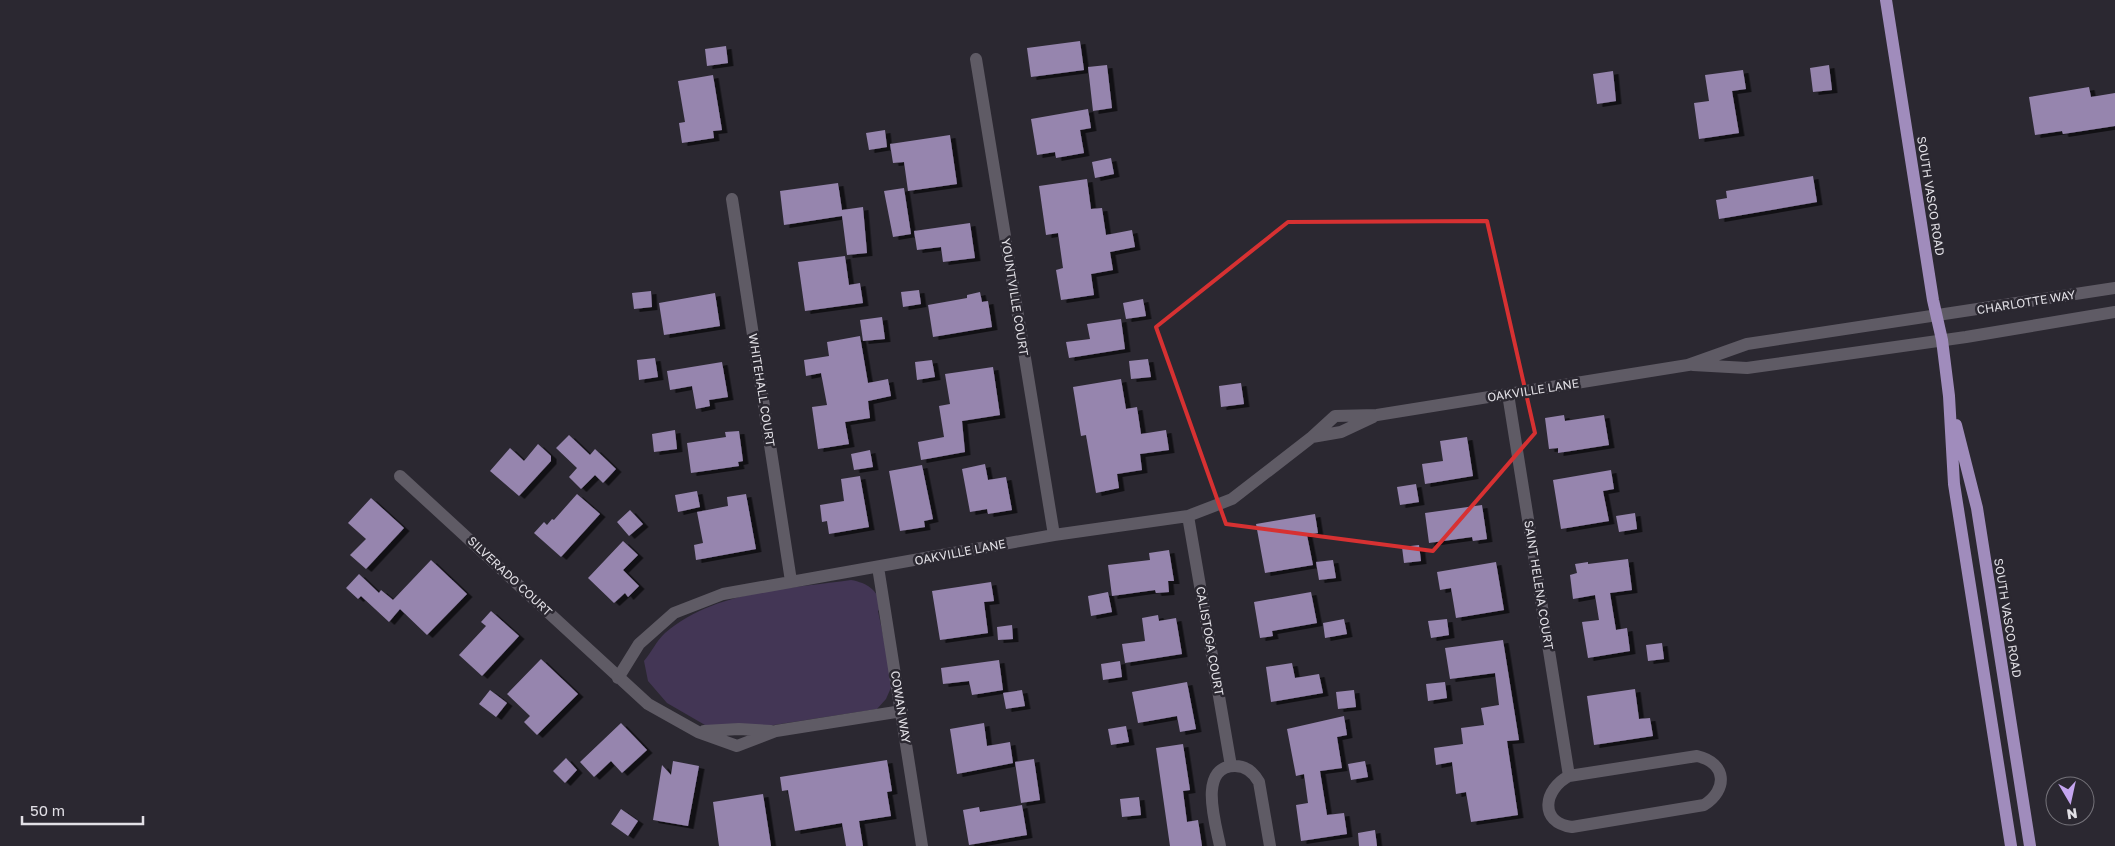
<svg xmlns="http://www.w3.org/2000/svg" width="2115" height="846" font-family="'Golos Text',sans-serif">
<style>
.green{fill:#433655}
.building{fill:#9685ae;filter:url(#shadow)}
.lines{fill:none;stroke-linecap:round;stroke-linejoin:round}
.minor{stroke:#5f5b65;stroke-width:12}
.major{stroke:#a08cbc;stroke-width:12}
.marked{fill:none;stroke:#d73132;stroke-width:4;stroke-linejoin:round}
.labels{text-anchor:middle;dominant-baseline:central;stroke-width:5;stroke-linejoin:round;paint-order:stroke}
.street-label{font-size:12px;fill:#e2e0e6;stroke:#2b2831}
</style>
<defs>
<filter id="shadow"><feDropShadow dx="5.5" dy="3" stdDeviation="0" flood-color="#0009"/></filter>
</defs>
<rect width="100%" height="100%" fill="#2b2831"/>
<path class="green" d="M 851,580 C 868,583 876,590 883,605 L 878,611 L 893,683 L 886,699 L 877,709 L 774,725 L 705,725 L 667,703 L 648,681 L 644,661 C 651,653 657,640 665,633 C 715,590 789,589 851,580 Z"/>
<path class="building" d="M 1080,41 L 1084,70 L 1031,77 L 1027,48 Z
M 726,46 L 728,63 L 707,66 L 705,49 Z
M 1107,65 L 1112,108 L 1093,111 L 1088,67 Z
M 1829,65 L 1832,90 L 1813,92 L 1810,68 Z
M 1743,70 L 1746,89 L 1732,91 L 1739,133 L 1699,139 L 1694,103 L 1709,101 L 1705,75 Z
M 1613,71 L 1616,101 L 1597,104 L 1593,74 Z
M 713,75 L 722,130 L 713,131 L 714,138 L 682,143 L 679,123 L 685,122 L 678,81 Z
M 2089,87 L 2091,97 L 2115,93 L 2115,126 L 2063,134 L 2062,131 L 2035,135 L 2029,97 Z
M 1088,109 L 1091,128 L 1080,130 L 1084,153 L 1056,158 L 1055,152 L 1037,155 L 1031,119 Z
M 885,130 L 887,147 L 869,150 L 866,133 Z
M 950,135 L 957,184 L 908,191 L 904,162 L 893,163 L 890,144 Z
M 1111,158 L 1114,174 L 1095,178 L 1092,162 Z
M 1813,176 L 1817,202 L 1719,219 L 1716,200 L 1727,198 L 1726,191 Z
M 1087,179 L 1091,209 L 1102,208 L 1106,235 L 1132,230 L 1135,247 L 1110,252 L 1113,270 L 1091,274 L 1094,295 L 1061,300 L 1056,270 L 1063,268 L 1058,233 L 1046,235 L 1039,186 Z
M 838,183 L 842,210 L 863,207 L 867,253 L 847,255 L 842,216 L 784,225 L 780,191 Z
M 904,188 L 911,234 L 893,237 L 884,191 Z
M 970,223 L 975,258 L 943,262 L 941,247 L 917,250 L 914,231 Z
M 845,256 L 849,285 L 860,283 L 863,303 L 805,311 L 798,262 Z
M 919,290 L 921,304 L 903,307 L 901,292 Z
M 651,291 L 652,307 L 634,309 L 632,293 Z
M 980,292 L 982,302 L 988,301 L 992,327 L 933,337 L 928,305 L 967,298 L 967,295 Z
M 715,293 L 720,326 L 664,335 L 659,303 Z
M 1143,299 L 1146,316 L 1126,319 L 1123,303 Z
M 882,317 L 885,339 L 863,341 L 860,320 Z
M 1121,319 L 1125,349 L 1069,358 L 1066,342 L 1090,339 L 1087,324 Z
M 860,336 L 868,383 L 888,379 L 891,396 L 868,401 L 870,418 L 845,422 L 849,444 L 818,449 L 812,407 L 827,405 L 821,373 L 806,376 L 804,360 L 829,356 L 827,342 Z
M 655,358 L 658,377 L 639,380 L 637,360 Z
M 1148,359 L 1151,377 L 1131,379 L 1129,361 Z
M 932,360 L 935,377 L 917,380 L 915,362 Z
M 722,362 L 728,397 L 709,400 L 710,406 L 696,409 L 692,386 L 670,390 L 667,371 Z
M 993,367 L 1000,415 L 962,421 L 965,452 L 921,460 L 918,442 L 944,437 L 939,406 L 950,404 L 945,374 Z
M 1121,379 L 1126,409 L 1137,407 L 1141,434 L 1166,430 L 1169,450 L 1140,454 L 1142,470 L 1117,474 L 1119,488 L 1096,493 L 1086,435 L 1081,436 L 1073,387 Z
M 1241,383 L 1244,404 L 1221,407 L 1219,386 Z
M 1564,415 L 1565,421 L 1604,415 L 1609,445 L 1558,453 L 1558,448 L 1549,449 L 1545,418 Z
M 675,430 L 677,449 L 654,452 L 652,434 Z
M 739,431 L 743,461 L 738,462 L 739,466 L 691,473 L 687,443 L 726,437 L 725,432 Z
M 569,435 L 590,455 L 595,449 L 616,469 L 603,483 L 595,475 L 581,489 L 569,477 L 577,468 L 556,448 Z
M 1467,437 L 1473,476 L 1425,484 L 1422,464 L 1443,461 L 1440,441 Z
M 538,444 L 551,456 L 551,461 L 519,496 L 490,471 L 510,448 L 524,461 Z
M 870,450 L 873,467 L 854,470 L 851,454 Z
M 985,464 L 988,480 L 1006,477 L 1012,510 L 988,514 L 987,509 L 970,512 L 962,469 Z
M 922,465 L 933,519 L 924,521 L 925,527 L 900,531 L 889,471 Z
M 1611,470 L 1614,489 L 1603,491 L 1609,521 L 1561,529 L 1553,480 Z
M 860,476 L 869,527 L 829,534 L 827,521 L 822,522 L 820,505 L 844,501 L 841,479 Z
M 1416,484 L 1419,502 L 1400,505 L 1397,487 Z
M 697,491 L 700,507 L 678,512 L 675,495 Z
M 577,494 L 600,514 L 561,557 L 534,533 L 544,522 L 547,525 L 552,519 L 554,520 Z
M 746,494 L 756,549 L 696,560 L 694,545 L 703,543 L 697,512 L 728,506 L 727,497 Z
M 371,498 L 404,528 L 366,569 L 350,555 L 366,539 L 348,523 Z
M 1482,505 L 1487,539 L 1473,541 L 1472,537 L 1429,543 L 1425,513 Z
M 630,510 L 643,524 L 629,536 L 617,522 Z
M 1635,513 L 1637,529 L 1619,532 L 1616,516 Z
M 1315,514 L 1318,533 L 1307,535 L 1313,565 L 1265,573 L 1256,524 Z
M 623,541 L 638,555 L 623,570 L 639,586 L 628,597 L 625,593 L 614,603 L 588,578 Z
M 1419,545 L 1421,561 L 1404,563 L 1402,547 Z
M 1169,550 L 1174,581 L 1168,581 L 1169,592 L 1156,593 L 1155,590 L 1112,596 L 1108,565 L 1150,560 L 1149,553 Z
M 1628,559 L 1632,590 L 1610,593 L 1616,630 L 1627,628 L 1630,651 L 1588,658 L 1582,622 L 1599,620 L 1595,595 L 1573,599 L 1570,575 L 1577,573 L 1575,564 L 1588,562 L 1588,564 Z
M 431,560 L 467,594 L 427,635 L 400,609 L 389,622 L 361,596 L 358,599 L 346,588 L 359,574 L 379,593 L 381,590 L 393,600 Z
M 1333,560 L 1336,578 L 1319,580 L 1316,562 Z
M 1496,562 L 1504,610 L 1456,618 L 1451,588 L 1440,590 L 1437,572 Z
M 991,582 L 994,601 L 984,602 L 988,633 L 940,640 L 932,591 Z
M 1108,592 L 1112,612 L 1091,616 L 1088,596 Z
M 1311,592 L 1317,623 L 1272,631 L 1273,636 L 1260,638 L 1254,602 Z
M 491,611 L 519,636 L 482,676 L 459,655 L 486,626 L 481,622 Z
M 1158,615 L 1159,621 L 1176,618 L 1182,654 L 1125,663 L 1122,644 L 1145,641 L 1142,618 Z
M 1344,619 L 1347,634 L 1325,638 L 1323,623 Z
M 1447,619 L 1449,635 L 1431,638 L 1428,621 Z
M 1012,625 L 1013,639 L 998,640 L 997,627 Z
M 1503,640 L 1519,740 L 1507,741 L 1518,815 L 1471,822 L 1466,792 L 1456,794 L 1452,762 L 1436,765 L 1434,748 L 1463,744 L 1461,728 L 1484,725 L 1481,708 L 1499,705 L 1495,673 L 1450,679 L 1445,648 Z
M 1662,643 L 1664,659 L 1648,661 L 1646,645 Z
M 541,659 L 578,694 L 537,735 L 524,722 L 530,716 L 507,694 Z
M 999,660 L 1003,690 L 972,695 L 969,681 L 943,684 L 941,668 Z
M 1120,661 L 1122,677 L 1103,680 L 1101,664 Z
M 1292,663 L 1295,678 L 1319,674 L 1323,693 L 1271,702 L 1266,667 Z
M 1187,682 L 1196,729 L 1180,732 L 1177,716 L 1138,723 L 1132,692 Z
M 1445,682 L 1447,698 L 1428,701 L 1426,684 Z
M 1635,689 L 1639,719 L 1650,718 L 1653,736 L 1594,745 L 1587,696 Z
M 490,690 L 507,703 L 496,717 L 479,704 Z
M 1022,690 L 1025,706 L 1006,709 L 1003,693 Z
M 1354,690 L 1356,707 L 1338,709 L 1336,692 Z
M 1344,716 L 1347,735 L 1337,737 L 1342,768 L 1320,771 L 1327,815 L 1344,813 L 1347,834 L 1301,841 L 1296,805 L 1308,803 L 1304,774 L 1296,776 L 1287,729 Z
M 621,723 L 647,750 L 622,773 L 611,761 L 594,777 L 580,762 Z
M 984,723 L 987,746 L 1010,742 L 1013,763 L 957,774 L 950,729 Z
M 1126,726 L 1129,742 L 1111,745 L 1108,729 Z
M 1183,744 L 1190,790 L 1183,791 L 1187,822 L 1198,820 L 1202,846 L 1170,846 L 1156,748 Z
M 566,758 L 577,770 L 565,783 L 553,771 Z
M 1034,759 L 1040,800 L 1021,803 L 1015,762 Z
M 887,760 L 892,791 L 887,792 L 891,816 L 859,821 L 863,846 L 846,846 L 842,823 L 795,831 L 788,790 L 782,791 L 780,777 Z
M 673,761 L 699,766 L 688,826 L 653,820 L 662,765 L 671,775 Z
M 1365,761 L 1368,777 L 1351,780 L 1348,764 Z
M 763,794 L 771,846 L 719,846 L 713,802 Z
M 1139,797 L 1141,815 L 1122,817 L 1120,799 Z
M 1022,805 L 1027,835 L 969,845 L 963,810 L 979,807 L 980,812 Z
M 621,809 L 638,821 L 628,836 L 611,824 Z
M 1375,830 L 1377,846 L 1359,846 L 1358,833 Z"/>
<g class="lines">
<path class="minor" d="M 976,59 L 1054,535
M 732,199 L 791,581
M 1693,365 L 1747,368 L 1966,337 L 2115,312
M 1508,394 L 1569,776
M 1312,437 L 1341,432 L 1373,417
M 400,476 L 648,704 L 698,732 L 737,746 L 776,731 L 902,711
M 1188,516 L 1231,766
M 878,567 L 922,846
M 618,678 L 639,644 L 674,613 L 723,594 L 1054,535 L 1188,516 L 1232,499 L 1312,437 L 1335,416 L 1377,415 L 1688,365 L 1747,344 L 2115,288
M 704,731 L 739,729 L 771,731
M 1697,756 C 1727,763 1728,790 1704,805 L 1572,827 C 1538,822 1544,789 1569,776 Z
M 1220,846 C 1216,825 1197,766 1235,766 C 1246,766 1254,773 1259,782 L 1270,846"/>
<path class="major" d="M 1886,0 L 1933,300 L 1942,340 L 1949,396 L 1954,484 L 2011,846
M 1956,425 L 1977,508 L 2030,846"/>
</g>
<path class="marked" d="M 1487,221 L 1535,433 L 1433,551 L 1226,524 L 1156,327 L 1288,222 Z"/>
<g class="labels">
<g class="street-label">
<text transform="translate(1931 196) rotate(81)">SOUTH VASCO ROAD</text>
<text transform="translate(1015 297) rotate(81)">YOUNTVILLE COURT</text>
<text transform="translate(2026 302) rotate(-9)">CHARLOTTE WAY</text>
<text transform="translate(762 390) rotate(81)">WHITEHALL COURT</text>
<text transform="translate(1533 390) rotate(-9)">OAKVILLE LANE</text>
<text transform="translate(960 552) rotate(-11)">OAKVILLE LANE</text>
<text transform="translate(510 576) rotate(43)">SILVERADO COURT</text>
<text transform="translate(1539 585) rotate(81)">SAINT HELENA COURT</text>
<text transform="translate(2008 618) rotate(81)">SOUTH VASCO ROAD</text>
<text transform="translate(1210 641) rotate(80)">CALISTOGA COURT</text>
<text transform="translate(901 707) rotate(81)">COWAN WAY</text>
</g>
</g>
<g transform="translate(2070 801) rotate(171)"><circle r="24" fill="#2b2831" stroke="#747279"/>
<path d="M0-4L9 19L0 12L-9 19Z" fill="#c5a6f0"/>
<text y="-8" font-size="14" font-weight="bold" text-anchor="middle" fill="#e2e0e6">N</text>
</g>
<path d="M22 816v8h121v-8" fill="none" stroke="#e2e0e6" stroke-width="2.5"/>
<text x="30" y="816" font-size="15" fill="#e2e0e6" stroke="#2b2831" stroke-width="4" paint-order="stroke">50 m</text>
</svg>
